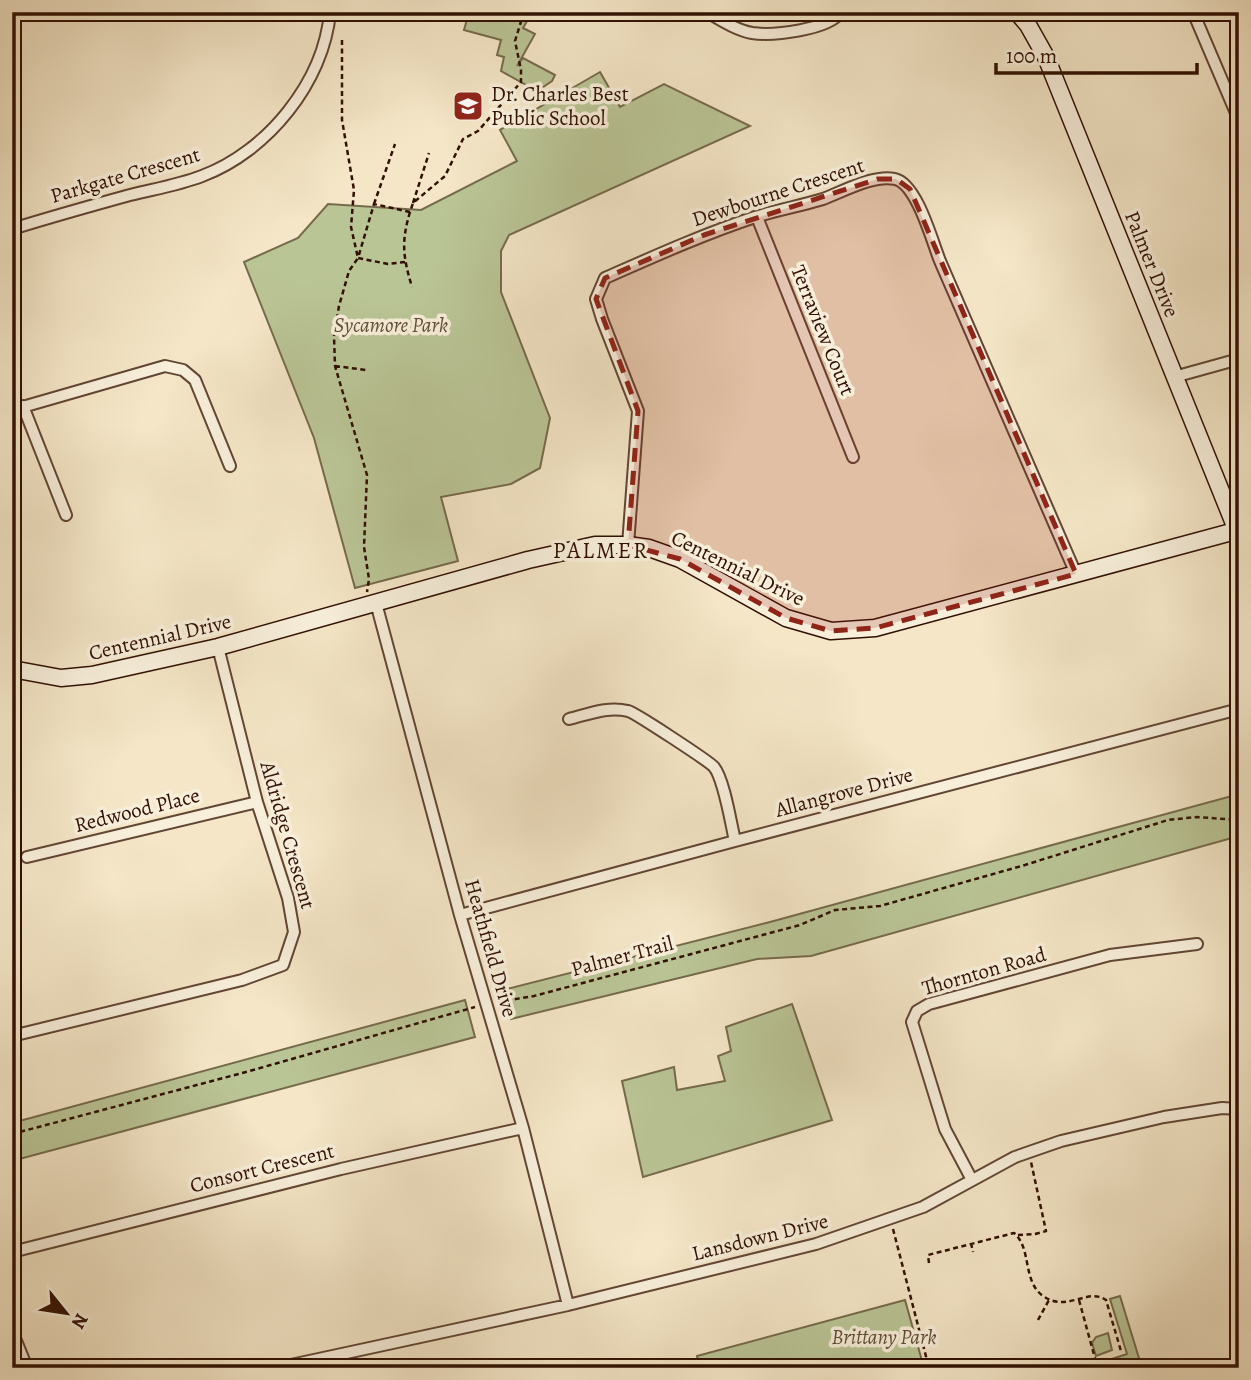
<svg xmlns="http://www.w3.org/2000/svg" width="1251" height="1380" font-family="Alegreya,serif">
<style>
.green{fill:#bac596;stroke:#766a4c;stroke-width:2}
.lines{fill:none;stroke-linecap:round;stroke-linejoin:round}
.street-casing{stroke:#624634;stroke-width:14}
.secondary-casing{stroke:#311003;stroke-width:19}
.path{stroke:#311003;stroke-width:2.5;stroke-dasharray:5 3.5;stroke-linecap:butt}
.street{stroke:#f8efdb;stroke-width:10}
.secondary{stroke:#f8efdb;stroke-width:16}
.marked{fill:#8f2418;fill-opacity:0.2;stroke:#8f2418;stroke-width:5;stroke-dasharray:14 9;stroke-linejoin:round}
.labels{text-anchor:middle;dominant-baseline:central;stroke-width:7;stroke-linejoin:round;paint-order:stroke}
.poi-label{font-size:21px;fill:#311003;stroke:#f8efdb;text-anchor:start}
.street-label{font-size:21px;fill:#311003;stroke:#f8efdb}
.park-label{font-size:21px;font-style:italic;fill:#614f36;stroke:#f8efdb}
.neighbourhood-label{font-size:23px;letter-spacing:2px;fill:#311003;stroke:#f8efdb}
</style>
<rect width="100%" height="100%" fill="#f4e6c7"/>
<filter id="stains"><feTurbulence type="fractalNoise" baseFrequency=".00286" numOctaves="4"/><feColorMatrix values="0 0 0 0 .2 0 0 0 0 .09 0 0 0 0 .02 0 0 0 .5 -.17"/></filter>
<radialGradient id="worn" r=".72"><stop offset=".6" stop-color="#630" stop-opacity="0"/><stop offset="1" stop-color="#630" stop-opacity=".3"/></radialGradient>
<path class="green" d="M 469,12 L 523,12 L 530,16 L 523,28 L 535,34 L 517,66 L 523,58 L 555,75 L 552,81 L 537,91 L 501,71 L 504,57 L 497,55 L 501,40 L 464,30 Z
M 600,72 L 620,107 L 664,84 L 750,126 L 509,235 L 501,251 L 501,292 L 550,418 L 540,468 L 511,484 L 441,497 L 458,561 L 355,588 L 314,438 L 244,262 L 298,238 L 328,204 L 421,210 L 517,161 L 500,130 Z
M 1239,794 L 1239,836 L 811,956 L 757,959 L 511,1019 L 503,990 L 770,922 Z
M 465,1000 L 475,1037 L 12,1161 L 12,1123 Z
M 792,1004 L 832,1120 L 643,1177 L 622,1081 L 674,1067 L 677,1090 L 725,1081 L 718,1056 L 731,1051 L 726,1027 Z
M 1120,1296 L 1142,1368 L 1084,1368 L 1127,1354 L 1110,1299 Z
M 905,1300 L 924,1368 L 700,1368 L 697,1356 Z
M 1108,1333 L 1112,1350 L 1096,1356 L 1092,1343 L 1096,1337 Z"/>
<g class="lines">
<g class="street-casing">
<path id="street" d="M 707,12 C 721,20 736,30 752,33 C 773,36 828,30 841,12
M 1193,12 L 1239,120
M 757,217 L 853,457
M 12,229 C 51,217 90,206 130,195 C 154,189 179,185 202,176 C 267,152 324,82 330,12
M 1174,377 L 1239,359
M 23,406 L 66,515
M 12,410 L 165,366 L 183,370 L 195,380 L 230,466
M 628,545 L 638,411 L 602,319 L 596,299 L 605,278 C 655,256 704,234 755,217 C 777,210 800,206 823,199 C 842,192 874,174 895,179 C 917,184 932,241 940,261 L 1076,574
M 376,603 L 460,915 L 523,1128 L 568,1305
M 569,719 C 589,714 608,706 628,711 C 634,712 710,762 714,767 C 724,779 731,824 735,841
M 27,857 L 257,802
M 460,915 L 735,841 L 1239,709
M 12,1036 L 242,980 L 283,965 L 294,932 L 288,898 L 257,802 L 218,647
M 972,1180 L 945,1129 L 912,1022 L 917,1011 L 929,1004 L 1110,955 L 1197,944
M 12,1252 L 341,1169 L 523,1128
M 12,1331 L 27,1368
M 277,1368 L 568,1305 L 816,1244 L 923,1207 L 1015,1157 L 1061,1141 L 1164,1117 L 1222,1108 L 1239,1109"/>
</g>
<g class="secondary-casing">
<path id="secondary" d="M 1017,12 L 1028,25 L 1046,57 L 1239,536
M 12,669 L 61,678 L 92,675 L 218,647 L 528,560 L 595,545 L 628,545 L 649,548 L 680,559 L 786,618 L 831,631 L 875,628 L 1239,530"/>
</g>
<path class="path" d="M 342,40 L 342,120 L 354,190 L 351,227 L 358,258 L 349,271 L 339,306 L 334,336 L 335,366 L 367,475 L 364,547 L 369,579 L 367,592
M 413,203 L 429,153
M 374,204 L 395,144
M 410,212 C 401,242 403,257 412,287
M 405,262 L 388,264 L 358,258 L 374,204 L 410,212 L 413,203 L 445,176 L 463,139 L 478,131 L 521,82 L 521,70 L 515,41 L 524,12
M 335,366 L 366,370
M 498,1002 L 534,996 L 800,925 L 835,910 L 880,906 L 1025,865 L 1168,820 L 1197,817 L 1239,820
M 12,1134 L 246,1072 L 475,1007
M 893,1229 L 929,1368
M 1018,1235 L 1035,1234 L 1046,1231 L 1031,1162
M 971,1243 L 973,1252
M 929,1263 L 928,1255 L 1014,1233 C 1032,1248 1022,1281 1043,1296 C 1067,1313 1088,1287 1106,1300 L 1121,1351
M 1079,1300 L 1096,1362
M 1038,1320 L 1049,1300"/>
<use href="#street" class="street"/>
<use href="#secondary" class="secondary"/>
</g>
<path class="marked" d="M 878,179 L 896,179 L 910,189 L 1076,574 L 875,628 L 831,631 L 786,618 L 680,559 L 628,545 L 638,411 L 596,299 L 605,278 L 704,235 Z"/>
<defs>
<g id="school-square" transform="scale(1.575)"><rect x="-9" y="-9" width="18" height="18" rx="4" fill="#8f2418" stroke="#f8efdb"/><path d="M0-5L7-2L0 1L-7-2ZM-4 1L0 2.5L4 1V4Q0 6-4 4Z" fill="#fff"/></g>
</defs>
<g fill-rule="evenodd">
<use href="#school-square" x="468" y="106"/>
</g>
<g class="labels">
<g class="poi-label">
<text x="491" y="94">Dr. Charles Best<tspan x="491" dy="24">Public School</tspan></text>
</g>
<g class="street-label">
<text transform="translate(125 175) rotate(-16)">Parkgate Crescent</text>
<text transform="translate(778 192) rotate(-18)">Dewbourne Crescent</text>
<text transform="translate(1152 264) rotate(68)">Palmer Drive</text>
<text transform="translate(823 330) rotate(68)">Terraview Court</text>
<text transform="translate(738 568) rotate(26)">Centennial Drive</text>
<text transform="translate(160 637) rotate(-13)">Centennial Drive</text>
<text transform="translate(844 792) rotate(-15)">Allangrove Drive</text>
<text transform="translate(137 810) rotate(-14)">Redwood Place</text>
<text transform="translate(288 835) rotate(74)">Aldridge Crescent</text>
<text transform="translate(491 948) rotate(74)">Heathfield Drive</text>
<text transform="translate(622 956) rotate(-15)">Palmer Trail</text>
<text transform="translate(984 971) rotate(-16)">Thornton Road</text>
<text transform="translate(262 1168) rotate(-14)">Consort Crescent</text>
<text transform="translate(760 1237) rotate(-14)">Lansdown Drive</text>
</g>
<g class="park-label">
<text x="391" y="325">Sycamore Park</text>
<text x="884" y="1337">Brittany Park</text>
</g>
<g class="neighbourhood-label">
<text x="601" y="550">PALMER</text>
</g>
</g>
<rect width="1251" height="1380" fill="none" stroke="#f4e6c7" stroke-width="42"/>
<rect x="14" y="14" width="1223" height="1352" fill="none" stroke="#311003" stroke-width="3.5"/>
<rect x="21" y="21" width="1209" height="1338" fill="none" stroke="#311003" stroke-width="2"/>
<g transform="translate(66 1313) rotate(120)" stroke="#f8efdb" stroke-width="5" paint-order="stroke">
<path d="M0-5L12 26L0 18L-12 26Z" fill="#311003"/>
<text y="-10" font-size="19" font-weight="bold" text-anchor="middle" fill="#311003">N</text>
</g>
<path d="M996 63v10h201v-10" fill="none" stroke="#311003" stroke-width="3.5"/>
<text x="1006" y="63" font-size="21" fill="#311003" stroke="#f8efdb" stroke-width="5" paint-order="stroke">100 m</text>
<rect width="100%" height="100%" filter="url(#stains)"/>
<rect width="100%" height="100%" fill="url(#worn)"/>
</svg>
